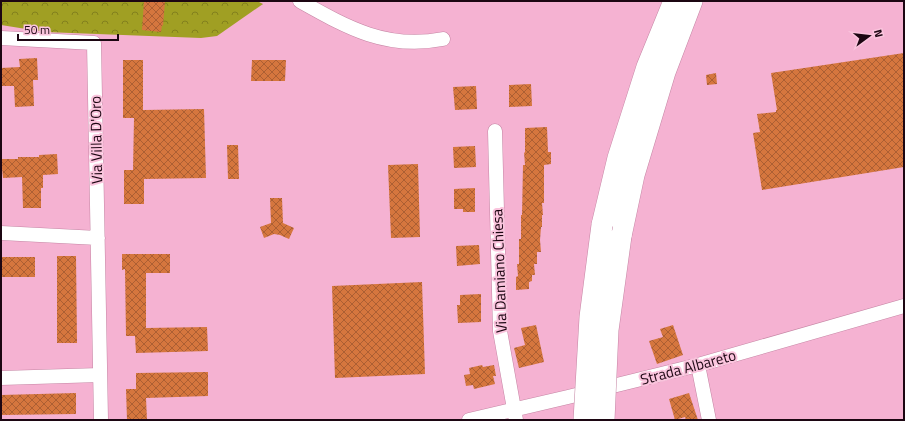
<svg xmlns="http://www.w3.org/2000/svg" width="905" height="421" font-family="'Titillium Web',sans-serif">
<style>
.park{fill:url(#park-crowns)}
.building{fill:url(#building-cross-hatch)}
.lines{fill:none;stroke-linecap:round;stroke-linejoin:round}
.minor-casing{stroke:#c585a4;stroke-width:15}
.highway-casing{stroke:#c585a4;stroke-width:22}
.minor{stroke:#fff;stroke-width:14}
.highway{stroke:#fff;stroke-width:21}
.highway-bridge-casing{stroke:#c585a4;stroke-width:22;stroke-linecap:butt}
.highway-bridge{stroke:#fff;stroke-width:21}
.labels{text-anchor:middle;dominant-baseline:central;stroke-width:4;stroke-linejoin:round;paint-order:stroke}
.street-label{font-size:15px;fill:#1c0612;stroke:#fac4dd}
</style>
<defs>
<pattern id="park-crowns" width="20" height="18" patternUnits="userSpaceOnUse"><rect width="20" height="18" fill="#a09f23"/><path d="M2 6a3 3 0 1 1 6 0M12 15a3 3 0 1 1 6 0" fill="none" stroke="#82801d"/></pattern>
<pattern id="building-cross-hatch" width="8" height="8" patternUnits="userSpaceOnUse"><rect width="8" height="8" fill="#d5763e"/><path d="M0 0l8 8M0 8l8-8" fill="none" stroke="#ac5f33"/></pattern>
</defs>
<rect width="100%" height="100%" fill="#f5b2d2"/>
<path class="park" d="M 1,1 L 257,1 L 263,4 L 217,36 L 201,38 L 45,32 L 1,25 Z"/>
<path class="building" d="M 144,1 L 165,1 L 163,26 L 162,25 L 161,32 L 142,30 Z
M 904,53 L 904,167 L 762,190 L 753,133 L 760,132 L 757,114 L 776,112 L 776,110 L 777,110 L 771,73 Z
M 37,58 L 38,80 L 33,80 L 34,106 L 15,107 L 14,86 L 1,86 L 1,68 L 20,67 L 19,59 Z
M 123,60 L 143,60 L 143,110 L 204,109 L 206,178 L 144,179 L 144,204 L 124,204 L 124,170 L 133,170 L 134,118 L 123,118 Z
M 252,60 L 286,60 L 285,81 L 251,81 Z
M 716,73 L 717,84 L 707,85 L 706,75 Z
M 531,84 L 532,106 L 509,107 L 509,85 Z
M 476,86 L 477,109 L 455,110 L 453,87 Z
M 547,127 L 548,152 L 551,152 L 551,164 L 544,165 L 544,203 L 542,203 L 543,215 L 542,215 L 542,227 L 541,227 L 540,240 L 541,252 L 537,252 L 537,264 L 534,264 L 535,275 L 532,275 L 532,281 L 529,282 L 529,289 L 516,290 L 516,277 L 518,276 L 517,264 L 519,264 L 519,239 L 521,239 L 521,215 L 522,215 L 523,165 L 525,165 L 524,152 L 525,153 L 525,128 Z
M 227,145 L 238,145 L 239,179 L 228,179 Z
M 475,146 L 476,167 L 454,168 L 453,147 Z
M 57,154 L 58,174 L 43,175 L 43,188 L 41,188 L 41,208 L 23,208 L 22,177 L 3,178 L 1,159 L 18,159 L 18,157 L 39,157 L 39,155 Z
M 418,164 L 420,237 L 391,238 L 388,165 Z
M 475,188 L 475,212 L 463,212 L 463,209 L 454,209 L 454,189 Z
M 270,198 L 282,198 L 283,223 L 294,228 L 289,239 L 280,235 L 274,234 L 264,238 L 260,227 L 271,223 Z
M 479,245 L 480,264 L 457,266 L 456,246 Z
M 122,254 L 170,254 L 170,273 L 146,273 L 146,328 L 207,327 L 208,351 L 136,353 L 135,336 L 126,336 L 125,269 L 122,270 Z
M 57,256 L 76,256 L 77,343 L 57,343 Z
M 1,257 L 35,257 L 35,277 L 1,277 Z
M 422,282 L 425,374 L 335,378 L 332,286 Z
M 481,294 L 481,322 L 458,323 L 457,305 L 460,305 L 460,295 Z
M 536,325 L 544,362 L 519,368 L 514,348 L 525,345 L 521,328 Z
M 673,325 L 683,355 L 657,364 L 649,341 L 663,337 L 660,329 Z
M 482,365 L 483,367 L 494,365 L 496,376 L 493,376 L 495,384 L 474,389 L 473,385 L 466,386 L 464,375 L 470,374 L 469,368 Z
M 208,372 L 208,396 L 146,398 L 147,420 L 127,420 L 126,389 L 136,389 L 136,373 Z
M 76,393 L 76,414 L 1,415 L 1,395 Z
M 689,393 L 698,420 L 686,420 L 685,417 L 675,420 L 669,399 Z"/>
<g class="lines">
<g class="minor-casing">
<path id="minor" d="M 300,1 C 348,28 387,50 443,39
M 1,38 L 94,43 L 101,420
M 495,131 L 500,331 L 516,420
M 1,233 L 98,238
M 698,365 L 709,420
M 1,378 L 100,375
M 469,420 L 568,397 L 698,365 L 904,306"/>
</g>
<g class="highway-casing">
<path id="highway" d="M 602,225 L 618,158 L 647,67 L 674,1
M 621,236 L 634,175 L 665,72 L 692,1"/>
</g>
<use href="#minor" class="minor"/>
<use href="#highway" class="highway"/>
<g class="highway-bridge-casing">
<path id="highway-bridge" d="M 584,420 L 590,317 L 602,225
M 604,420 L 608,330 L 621,236"/>
</g>
<use href="#highway-bridge" class="highway-bridge"/>
</g>
<g class="labels">
<g class="street-label">
<text transform="translate(96 140) rotate(-91)">Via Villa D'Oro</text>
<text transform="translate(499 271) rotate(-92)">Via Damiano Chiesa</text>
<text transform="translate(688 367) rotate(-15)">Strada Albareto</text>
</g>
</g>
<rect width="905" height="421" fill="none" stroke="#1c0612" stroke-width="4"/>
<g transform="translate(869 36) rotate(75)" stroke="#fac4dd" stroke-width="3" paint-order="stroke">
<path d="M0-3L7 15L0 10L-7 15Z" fill="#1c0612"/>
<text y="-6" font-size="11" font-weight="bold" text-anchor="middle" fill="#1c0612">N</text>
</g>
<path d="M18 34v6h100v-6" fill="none" stroke="#1c0612" stroke-width="2"/>
<text x="24" y="34" font-size="12" fill="#1c0612" stroke="#fac4dd" stroke-width="3" paint-order="stroke">50 m</text>
</svg>
